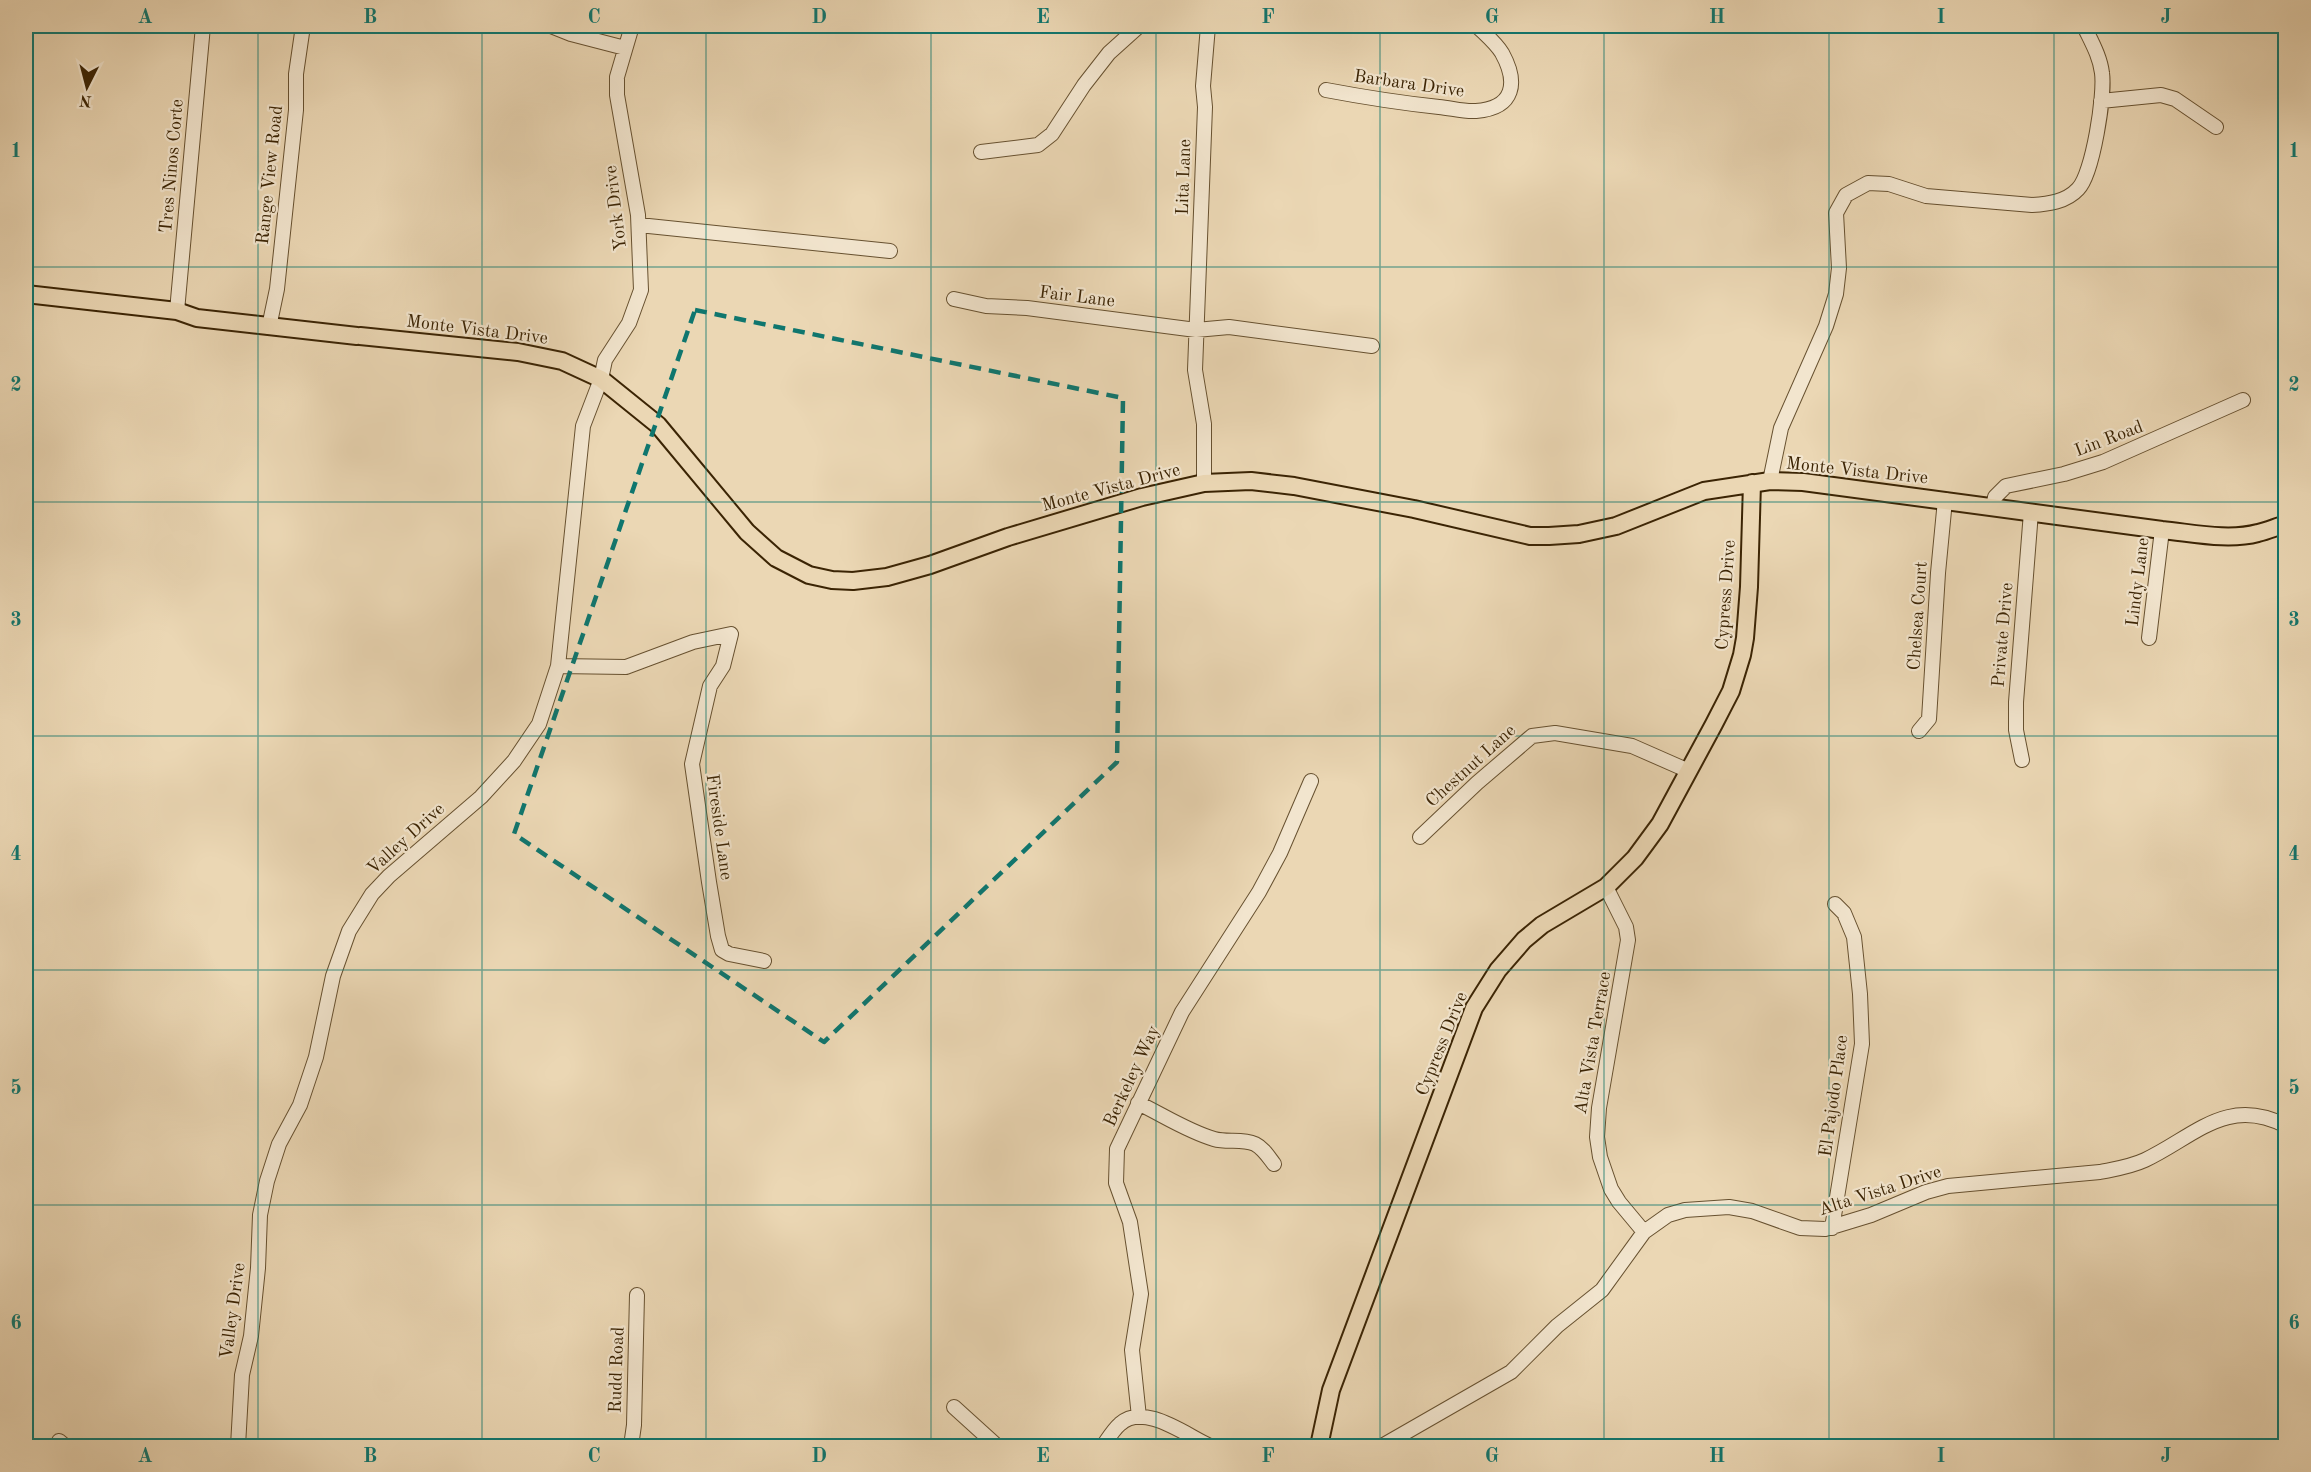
<svg xmlns="http://www.w3.org/2000/svg" width="2311" height="1472" font-family="'Old Standard TT',serif">
<style>
.lines{fill:none;stroke-linecap:round;stroke-linejoin:round}
.minor-casing{stroke:#675130;stroke-width:16}
.major-casing{stroke:#3b2404;stroke-width:20}
.minor{stroke:#f2e5ce;stroke-width:14}
.major{stroke:#ebd7b4;stroke-width:16}
.marked{fill:none;stroke:#0f766e;stroke-width:4.5;stroke-dasharray:12 8;stroke-linejoin:round}
.grid{fill:none;stroke:#0f766e;stroke-width:1.5;stroke-opacity:0.55}
.labels{text-anchor:middle;dominant-baseline:central;stroke-width:4.5;stroke-linejoin:round;paint-order:stroke}
.street-label{font-size:18px;fill:#3b2404;stroke:#f2e5ce}
.neatline{fill:none;stroke:#0f766e;stroke-width:2}
.grid-label{font-size:20px;text-anchor:middle;font-weight:bold;fill:#0f766e}
</style>
<rect width="100%" height="100%" fill="#ebd7b4"/>
<filter id="stains"><feTurbulence type="fractalNoise" baseFrequency=".00333" numOctaves="4"/><feColorMatrix values="0 0 0 0 .2 0 0 0 0 .09 0 0 0 0 .02 0 0 0 .5 -.17"/></filter>
<radialGradient id="worn" r=".72"><stop offset=".6" stop-color="#630" stop-opacity="0"/><stop offset="1" stop-color="#630" stop-opacity=".3"/></radialGradient>
<g class="lines">
<g class="minor-casing">
<path id="minor" d="M 551,26 L 571,34 L 625,48
M 1326,90 C 1363,97 1401,103 1439,107 C 1451,108 1464,112 1476,111 C 1515,108 1518,82 1502,53 C 1496,43 1485,34 1477,26
M 2101,101 L 2161,95 L 2175,99 L 2216,127
M 981,152 L 1038,145 L 1052,134 L 1084,85 L 1109,53 L 1139,26
M 639,225 L 890,251
M 954,299 L 986,306 L 1027,308 L 1196,330 L 1229,327 L 1372,346
M 177,311 L 203,26
M 269,327 L 277,289 L 296,110 L 296,74 L 303,26
M 1770,481 L 1781,428 L 1826,326 L 1836,294 L 1839,268 L 1836,213 L 1846,195 L 1868,183 L 1889,184 L 1926,196 L 2032,205 C 2048,204 2066,202 2078,189 C 2093,174 2105,94 2102,73 C 2100,56 2091,41 2084,26
M 1204,483 L 1204,424 L 1195,370 L 1205,107 L 1203,86 L 1208,26
M 1993,507 L 1995,497 L 2006,486 L 2064,474 L 2103,462 L 2243,400
M 2149,638 L 2162,530
M 558,666 L 626,667 L 693,642 L 731,634 L 723,666 L 710,686 L 692,764 L 709,882 L 718,936 L 722,950 L 729,954 L 764,961
M 1919,731 L 1929,719 L 1938,573 L 1945,500
M 2022,760 L 2016,730 L 2016,702 L 2031,512
M 1420,837 L 1477,783 L 1532,736 L 1555,733 L 1632,746 L 1689,771
M 1606,887 L 1626,927 L 1628,940 L 1599,1108 L 1597,1137 L 1600,1157 L 1611,1189 L 1619,1202 L 1644,1232
M 1138,1103 C 1163,1115 1187,1131 1214,1139 C 1227,1143 1242,1138 1255,1144 C 1263,1148 1268,1156 1274,1164
M 1832,1228 L 1862,1044 L 1860,994 L 1854,937 L 1844,913 L 1835,904
M 954,1407 L 997,1446
M 1139,1417 L 1132,1350 L 1141,1294 L 1130,1222 L 1116,1183 L 1117,1149 L 1182,1012 L 1259,892 L 1280,853 L 1311,781
M 59,1441 L 65,1446
M 238,1446 L 242,1375 L 251,1336 L 258,1268 L 260,1215 L 267,1181 L 279,1144 L 300,1105 L 316,1057 L 333,976 L 349,931 L 372,894 L 389,876 L 481,797 L 514,761 L 539,724 L 558,666 L 583,426 L 601,379 L 605,360 L 629,323 L 641,290 L 638,215 L 617,95 L 617,77 L 632,26
M 631,1446 L 634,1425 L 637,1295
M 1103,1446 C 1108,1439 1113,1430 1120,1424 C 1144,1402 1187,1436 1210,1446
M 1382,1446 L 1511,1372 L 1557,1326 L 1602,1290 L 1644,1232 L 1668,1215 L 1685,1210 L 1729,1207 L 1752,1211 L 1800,1228 L 1825,1229 L 1871,1215 L 1926,1192 L 1948,1186 L 2100,1172 C 2115,1169 2130,1167 2145,1160 C 2194,1137 2227,1095 2286,1126"/>
</g>
<g class="major-casing">
<path id="major" d="M 26,294 L 177,311 L 197,318 L 357,336
M 360,336 L 518,352 L 562,361 L 601,379 L 658,425 L 747,532 L 776,558 L 809,575 L 832,580 L 853,581 L 887,577 L 930,565 L 1008,537 L 1142,497 L 1204,483 L 1251,481 L 1294,486 L 1414,509 L 1530,536 L 1549,536 L 1579,534 L 1616,526 L 1704,491 L 1770,481 L 1803,482 L 2162,530 C 2193,533 2228,541 2258,533 C 2267,531 2276,527 2286,524
M 1319,1446 L 1331,1390 L 1474,1008 L 1498,970 L 1524,940 L 1542,925 L 1606,887 L 1635,858 L 1660,824 L 1714,724 L 1731,691 L 1742,655 L 1745,638 L 1749,587 L 1752,483"/>
</g>
<use href="#minor" class="minor"/>
<use href="#major" class="major"/>
</g>
<path class="marked" d="M 695,310 L 1123,398 L 1117,762 L 824,1042 L 514,834 Z"/>
<path class="grid" d="M 258,26 L 258,1446M 482,26 L 482,1446M 706,26 L 706,1446M 931,26 L 931,1446M 1156,26 L 1156,1446M 1380,26 L 1380,1446M 1604,26 L 1604,1446M 1829,26 L 1829,1446M 2054,26 L 2054,1446M 26,267 L 2286,267M 26,502 L 2286,502M 26,736 L 2286,736M 26,970 L 2286,970M 26,1205 L 2286,1205"/>
<g class="labels">
<g class="street-label">
<text transform="translate(1409 84) rotate(8)">Barbara Drive</text>
<text transform="translate(172 166) rotate(-85)">Tres Ninos Corte</text>
<text transform="translate(270 175) rotate(-84)">Range View Road</text>
<text transform="translate(1184 177) rotate(-88)">Lita Lane</text>
<text transform="translate(616 208) rotate(-97)">York Drive</text>
<text transform="translate(1077 297) rotate(7)">Fair Lane</text>
<text transform="translate(477 330) rotate(7)">Monte Vista Drive</text>
<text transform="translate(2109 439) rotate(-21)">Lin Road</text>
<text transform="translate(1857 471) rotate(6)">Monte Vista Drive</text>
<text transform="translate(1111 488) rotate(-15)">Monte Vista Drive</text>
<text transform="translate(2138 582) rotate(-83)">Lindy Lane</text>
<text transform="translate(1726 595) rotate(-86)">Cypress Drive</text>
<text transform="translate(1918 616) rotate(-86)">Chelsea Court</text>
<text transform="translate(2003 635) rotate(-85)">Private Drive</text>
<text transform="translate(1471 766) rotate(-42)">Chestnut Lane</text>
<text transform="translate(719 827) rotate(82)">Fireside Lane</text>
<text transform="translate(406 839) rotate(-42)">Valley Drive</text>
<text transform="translate(1593 1043) rotate(-80)">Alta Vista Terrace</text>
<text transform="translate(1442 1044) rotate(-68)">Cypress Drive</text>
<text transform="translate(1132 1076) rotate(-65)">Berkeley Way</text>
<text transform="translate(1834 1096) rotate(-82)">El Pajodo Place</text>
<text transform="translate(1880 1191) rotate(-18)">Alta Vista Drive</text>
<text transform="translate(233 1311) rotate(-82)">Valley Drive</text>
<text transform="translate(617 1370) rotate(-88)">Rudd Road</text>
</g>
</g>
<rect width="2311" height="1472" fill="none" stroke="#ebd7b4" stroke-width="66"/>
<g transform="translate(87 87) rotate(186)" stroke="#f2e5ce" stroke-width="4.5" paint-order="stroke">
<path d="M0-4.5L10 22L0 15L-10 22Z" fill="#3b2404"/>
<text y="-9" font-size="16" font-weight="bold" text-anchor="middle" fill="#3b2404">N</text>
</g>
<rect x="33" y="33" width="2245" height="1406" class="neatline"/>
<g class="grid-label">
<text x="145" y="23">A</text>
<text x="370" y="23">B</text>
<text x="594" y="23">C</text>
<text x="819" y="23">D</text>
<text x="1043" y="23">E</text>
<text x="1268" y="23">F</text>
<text x="1492" y="23">G</text>
<text x="1717" y="23">H</text>
<text x="1941" y="23">I</text>
<text x="2166" y="23">J</text>
<text x="16" y="157">1</text>
<text x="2294" y="157">1</text>
<text x="16" y="391">2</text>
<text x="2294" y="391">2</text>
<text x="16" y="626">3</text>
<text x="2294" y="626">3</text>
<text x="16" y="860">4</text>
<text x="2294" y="860">4</text>
<text x="16" y="1094">5</text>
<text x="2294" y="1094">5</text>
<text x="16" y="1329">6</text>
<text x="2294" y="1329">6</text>
<text x="145" y="1462">A</text>
<text x="370" y="1462">B</text>
<text x="594" y="1462">C</text>
<text x="819" y="1462">D</text>
<text x="1043" y="1462">E</text>
<text x="1268" y="1462">F</text>
<text x="1492" y="1462">G</text>
<text x="1717" y="1462">H</text>
<text x="1941" y="1462">I</text>
<text x="2166" y="1462">J</text>
</g>
<rect width="100%" height="100%" filter="url(#stains)"/>
<rect width="100%" height="100%" fill="url(#worn)"/>
</svg>
